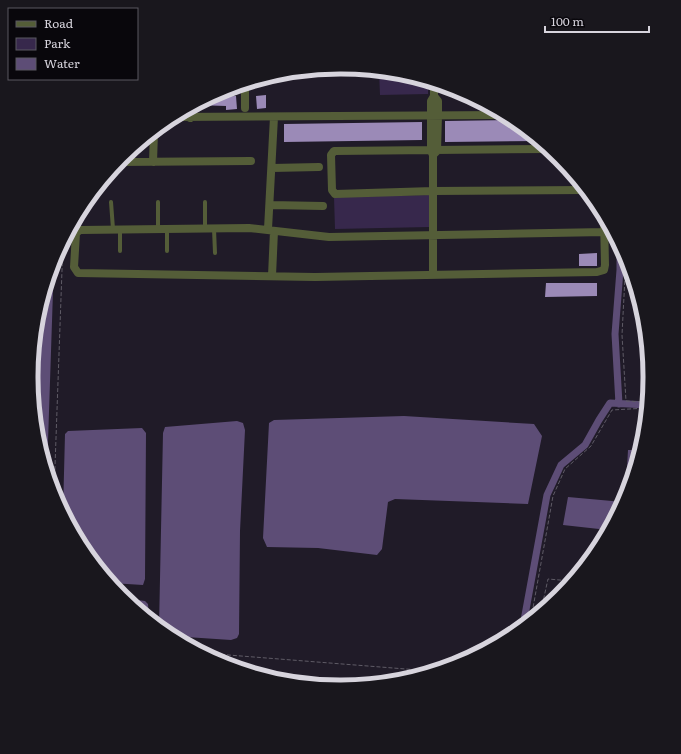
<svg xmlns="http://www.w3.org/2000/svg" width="681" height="754" font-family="Literata,serif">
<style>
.green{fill:#37284c}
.water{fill:#5d4d76}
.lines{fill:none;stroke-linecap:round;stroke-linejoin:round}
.canal{stroke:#5d4d76;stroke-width:7}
.building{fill:#9b8ab7}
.path{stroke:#5f5b66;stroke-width:1;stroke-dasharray:4 2;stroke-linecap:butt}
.service{stroke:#545d38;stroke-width:4}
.minor{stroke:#545d38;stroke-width:8}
.rim{fill:none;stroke:#d7d4dd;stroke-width:5}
</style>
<rect width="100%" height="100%" fill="#201b28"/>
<path class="green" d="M 379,71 L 401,73 L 428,82 L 428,94 L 380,95 Z
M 429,195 L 429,227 L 335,229 L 334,197 Z"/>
<path class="water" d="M 54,261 L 47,472 L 37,437 L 31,377 L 37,316 Z
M 404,416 L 534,424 L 542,436 L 528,504 L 395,499 L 388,502 L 382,549 L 377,555 L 318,548 L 267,547 L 263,538 L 269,423 L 274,420 Z
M 237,421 L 243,423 L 245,430 L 240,531 L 239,634 L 237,638 L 231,640 L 171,636 L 159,627 L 163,433 L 165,427 Z
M 142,428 L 146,433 L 145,579 L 143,585 L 111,583 L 83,549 L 63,512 L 65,434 L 68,431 Z
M 628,450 L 640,450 L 635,468 L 627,468 Z
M 568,497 L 623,502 L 608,530 L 563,525 Z
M 124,598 L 145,601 L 148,604 L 149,618 Z"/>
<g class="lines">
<path class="canal" d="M 619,404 L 615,334 L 620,270 L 620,246
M 523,626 L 547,495 L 561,465 L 585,445 L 599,420 L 610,403 L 647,405
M 299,682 L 342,686"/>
</g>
<path class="building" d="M 266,95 L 266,108 L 257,109 L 256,96 Z
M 236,96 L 237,109 L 226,110 L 226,106 L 196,105 L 212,97 Z
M 512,120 L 538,141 L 445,142 L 445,121 Z
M 422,122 L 422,140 L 284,142 L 284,124 Z
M 597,253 L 597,266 L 579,266 L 579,254 Z
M 546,283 L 597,283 L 597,296 L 545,297 Z"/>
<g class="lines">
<path class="path" d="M 626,257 L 622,335 L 626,401 L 644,402 L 644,408
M 54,494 L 63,242
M 541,611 L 548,579 L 571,581
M 531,619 L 553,496 L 565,469 L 591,446 L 612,410 L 647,408
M 203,653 L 431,671"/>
<path class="service" d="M 111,202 L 113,229
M 158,202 L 158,229
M 205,202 L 205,228
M 214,229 L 215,253
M 120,251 L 120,230
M 167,251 L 167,229"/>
<path class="minor" d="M 434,83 L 434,96 L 438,101 L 438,115 L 437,151 L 433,155 L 431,151 L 431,101 L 434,96
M 245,108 L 245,84
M 173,117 L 503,115
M 190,118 L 191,108
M 548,149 L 334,151 L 331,155 L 332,190 L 335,194 L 433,191 L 585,190
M 118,162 L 251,161
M 153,162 L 154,132
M 272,168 L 319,167
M 270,205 L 323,206
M 604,217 L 605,265 L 604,270 L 597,272 L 315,277 L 78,273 L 74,267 L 76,233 L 80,230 L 249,228 L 329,237 L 605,232
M 268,229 L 274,117
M 433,275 L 433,155
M 272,276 L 274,231"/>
</g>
<path d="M0 0H681V754H0ZM340 74H341A302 302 0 0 1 643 376V378A302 302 0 0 1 341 680H340A302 302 0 0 1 38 378V376A302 302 0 0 1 340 74Z" fill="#19171d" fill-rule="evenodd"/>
<path class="rim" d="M340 74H341A302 302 0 0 1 643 376V378A302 302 0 0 1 341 680H340A302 302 0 0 1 38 378V376A302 302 0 0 1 340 74Z"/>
<rect x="8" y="8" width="130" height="72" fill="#09070c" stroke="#5b5960"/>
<rect x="16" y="21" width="20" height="6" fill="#545d38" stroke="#5b5960"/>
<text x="44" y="28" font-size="12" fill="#d7d4dd">Road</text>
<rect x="16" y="38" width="20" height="12" fill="#37284c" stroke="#5b5960"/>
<text x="44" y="48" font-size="12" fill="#d7d4dd">Park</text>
<rect x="16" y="58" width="20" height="12" fill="#5d4d76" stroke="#5b5960"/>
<text x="44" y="68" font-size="12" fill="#d7d4dd">Water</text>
<path d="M545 26v6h104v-6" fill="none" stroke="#d7d4dd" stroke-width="2"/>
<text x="551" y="26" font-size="12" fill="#d7d4dd" stroke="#09070c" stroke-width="3" paint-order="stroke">100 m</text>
</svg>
